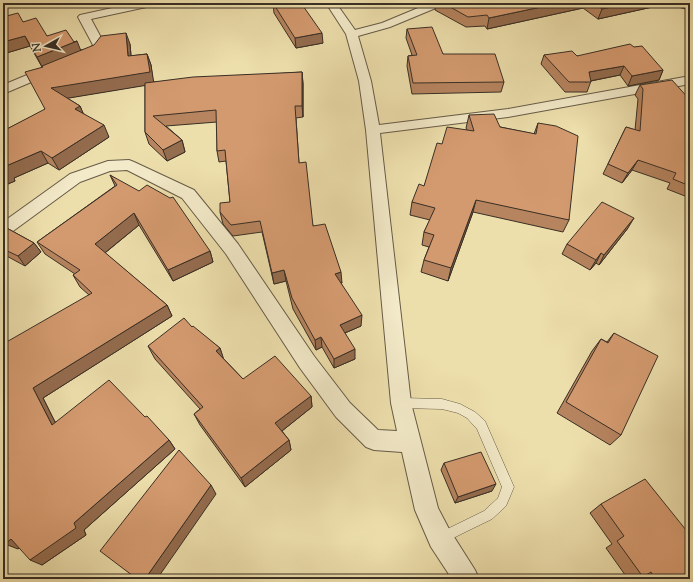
<svg xmlns="http://www.w3.org/2000/svg" width="693" height="582" font-family="'Sorts Mill Goudy',serif">
<style>
.lines{fill:none;stroke-linecap:round;stroke-linejoin:round}
.lane-casing{stroke:#665b47;stroke-width:1}
.street-casing{stroke:#665b47;stroke-width:2}
.lane{fill:#f3eac9;fill-rule:evenodd}
.street{fill:#f3eac9;fill-rule:evenodd}
.wall{fill:#b6845f;stroke:#392f25}
.shaded-wall{fill:#946c4e;stroke:#392f25}
.building{fill:#d49a6f;stroke:#392f25}
</style>
<rect width="100%" height="100%" fill="#eddfac"/>
<filter id="stains"><feTurbulence type="fractalNoise" baseFrequency=".005" numOctaves="4"/><feColorMatrix values="0 0 0 0 .2 0 0 0 0 .09 0 0 0 0 .02 0 0 0 .5 -.17"/></filter>
<radialGradient id="worn" r=".72"><stop offset=".6" stop-color="#630" stop-opacity="0"/><stop offset="1" stop-color="#630" stop-opacity=".3"/></radialGradient>
<g class="lines">
<g class="lane-casing">
<path id="lane" d="M 401,398 L 442,399 L 460,404 L 475,412 L 485,421 L 514,487 L 506,506 L 492,519 L 445,542 L 441,544 L 437,542 L 435,538 L 437,534 L 484,511 L 498,498 L 502,487 L 477,429 L 467,418 L 458,413 L 442,409 L 401,408 L 397,406 L 396,403 L 397,400 Z"/>
</g>
<g class="street-casing">
<path id="street" d="M 135,3 L 156,3 L 151,6 L 91,19 L 105,45 C 99,54 91,61 80,59 L 78,56 C 82,51 89,51 93,45 L 78,17 L 80,15 Z
M 326,3 L 336,3 L 355,30 L 382,23 L 430,3 L 444,3 L 443,5 L 390,27 L 358,36 L 371,81 L 379,125 L 508,109 L 690,76 L 690,84 L 508,117 L 380,133 L 411,403 L 438,508 L 449,529 L 475,570 L 479,579 L 452,579 L 431,547 L 415,510 L 402,452 L 374,450 L 366,447 L 336,417 L 300,368 L 226,254 L 182,198 L 127,170 L 110,171 L 80,182 L 9,234 L 3,236 L 3,222 L 70,174 L 108,161 L 129,160 L 134,162 L 194,190 L 238,244 L 314,356 L 350,403 L 378,430 L 397,431 L 391,403 L 366,130 L 359,81 L 346,34 Z
M 51,65 L 55,66 L 57,69 L 55,72 L 3,94 L 3,85 Z"/>
</g>
<use href="#lane" class="lane"/>
<use href="#street" class="street"/>
</g>
<path class="wall" d="M 273,3 L 323,43 L 296,48 L 274,13 Z
M 436,3 L 690,3 L 690,10 L 666,4 L 598,19 L 583,8 L 487,29 L 485,26 L 466,27 L 435,10 Z
M 3,17 L 23,22 L 47,36 L 74,42 L 80,50 L 130,44 L 131,56 L 147,54 L 151,65 L 153,82 L 302,72 L 303,84 L 303,117 L 296,118 L 299,163 L 313,226 L 342,283 L 341,283 L 361,326 L 345,333 L 355,359 L 334,368 L 322,347 L 316,350 L 293,309 L 286,281 L 274,284 L 262,232 L 233,236 L 223,224 L 220,212 L 230,202 L 226,161 L 219,162 L 217,151 L 217,122 L 166,126 L 182,140 L 185,152 L 167,161 L 149,144 L 145,132 L 145,85 L 67,98 L 80,106 L 83,113 L 109,137 L 59,170 L 48,163 L 14,178 L 15,181 L 3,186 L 3,131 L 45,110 L 43,67 L 42,67 L 30,46 L 3,54 Z
M 407,29 L 443,54 L 504,82 L 501,92 L 412,94 L 407,66 L 408,56 L 412,55 L 406,38 Z
M 544,55 L 577,56 L 663,70 L 659,80 L 628,86 L 620,75 L 591,81 L 587,92 L 565,92 L 541,64 Z
M 640,85 L 690,100 L 690,198 L 667,189 L 670,183 L 632,170 L 622,183 L 603,174 L 626,127 L 635,130 L 638,99 L 635,95 Z
M 469,115 L 500,127 L 534,134 L 538,123 L 569,220 L 563,232 L 473,212 L 448,281 L 421,272 L 424,260 L 429,247 L 422,245 L 424,232 L 430,220 L 410,215 L 412,202 L 424,186 L 442,144 L 467,130 L 466,128 Z
M 110,175 L 210,251 L 213,262 L 173,281 L 139,225 L 105,253 L 167,305 L 172,316 L 43,398 L 55,422 L 145,417 L 169,440 L 175,449 L 84,530 L 86,535 L 42,565 L 19,548 L 18,549 L 8,459 L 89,295 L 80,287 L 73,275 L 75,274 L 45,254 L 37,242 L 115,186 Z
M 3,226 L 34,243 L 41,252 L 25,266 L 3,254 Z
M 628,228 L 599,265 L 596,263 L 590,270 L 562,254 L 567,244 Z
M 192,327 L 220,348 L 223,358 L 243,379 L 311,396 L 312,407 L 282,431 L 289,440 L 291,450 L 245,487 L 200,425 L 194,414 L 200,409 L 155,359 L 148,346 Z
M 614,333 L 621,435 L 610,445 L 557,413 L 592,351 L 601,339 L 607,342 Z
M 444,463 L 492,491 L 455,503 L 441,470 Z
M 601,504 L 690,579 L 628,579 L 606,548 L 612,544 L 590,513 Z"/>
<path class="shaded-wall" d="M 560,3 L 584,3 L 583,8 L 487,29 L 489,18 Z
M 628,3 L 667,3 L 666,4 L 598,19 L 602,9 Z
M 126,33 L 130,44 L 132,68 L 128,56 Z
M 322,33 L 323,43 L 296,48 L 295,38 Z
M 25,36 L 30,46 L 3,54 L 3,42 Z
M 77,41 L 81,51 L 42,67 L 37,57 Z
M 147,54 L 151,65 L 154,84 L 57,100 L 51,88 Z
M 624,66 L 620,75 L 585,82 L 589,72 Z
M 663,70 L 659,80 L 628,86 L 632,76 Z
M 302,72 L 303,84 L 303,117 L 302,106 Z
M 80,106 L 85,118 L 75,109 Z
M 104,125 L 109,137 L 59,170 L 52,158 Z
M 182,140 L 185,152 L 167,161 L 163,150 Z
M 41,151 L 48,163 L 14,178 L 15,181 L 3,186 L 3,171 L 6,166 Z
M 638,160 L 632,170 L 622,183 L 628,173 Z
M 476,200 L 473,212 L 448,281 L 451,268 Z
M 3,201 L 8,208 L 3,211 L 4,213 L 3,213 Z
M 134,213 L 139,225 L 101,256 L 95,244 Z
M 634,218 L 628,228 L 599,265 L 604,255 Z
M 34,243 L 41,252 L 25,266 L 18,256 Z
M 210,251 L 213,262 L 173,281 L 168,270 Z
M 601,253 L 596,263 L 590,270 L 596,260 Z
M 284,270 L 286,281 L 274,284 L 272,273 Z
M 341,272 L 342,283 L 335,285 L 335,274 Z
M 167,305 L 172,316 L 43,398 L 61,434 L 52,425 L 33,388 Z
M 362,315 L 361,326 L 340,335 L 340,325 Z
M 321,337 L 322,347 L 316,350 L 315,340 Z
M 220,348 L 224,360 L 216,351 Z
M 355,349 L 355,359 L 334,368 L 334,359 Z
M 311,396 L 312,407 L 278,434 L 275,423 Z
M 169,440 L 175,449 L 84,530 L 86,535 L 42,565 L 30,560 L 74,523 Z
M 289,440 L 291,450 L 245,487 L 241,478 Z
M 496,484 L 492,491 L 455,503 L 458,497 Z
M 211,485 L 216,494 L 157,579 L 145,579 Z
M 11,539 L 23,545 L 18,549 L 5,544 Z"/>
<path class="building" d="M 273,3 L 301,3 L 322,33 L 295,38 Z
M 443,3 L 560,3 L 489,18 L 487,15 L 468,17 Z
M 594,3 L 628,3 L 602,9 Z
M 18,13 L 23,22 L 36,18 L 47,36 L 66,30 L 74,42 L 77,41 L 37,57 L 25,36 L 3,42 L 3,17 Z
M 432,27 L 443,54 L 495,54 L 504,82 L 413,83 L 408,56 L 417,55 L 407,29 Z
M 126,33 L 128,56 L 147,54 L 150,72 L 51,88 L 80,106 L 75,109 L 104,125 L 52,158 L 41,151 L 6,166 L 8,169 L 3,171 L 3,131 L 45,109 L 25,72 L 43,67 L 42,66 L 94,45 L 101,36 Z
M 630,44 L 634,47 L 642,46 L 663,70 L 632,76 L 624,66 L 589,72 L 591,82 L 569,82 L 544,55 L 572,51 L 577,56 Z
M 302,72 L 302,106 L 295,106 L 299,163 L 306,162 L 313,226 L 325,224 L 341,272 L 335,274 L 362,315 L 340,325 L 355,349 L 334,359 L 321,337 L 315,340 L 292,298 L 284,270 L 272,273 L 260,221 L 231,225 L 220,212 L 220,203 L 230,202 L 225,150 L 217,151 L 216,110 L 153,116 L 182,140 L 163,150 L 145,132 L 145,83 L 193,77 Z
M 672,80 L 690,100 L 690,186 L 673,179 L 676,173 L 638,160 L 628,173 L 608,164 L 626,127 L 640,131 L 643,89 L 640,85 Z
M 494,114 L 500,127 L 536,134 L 538,123 L 556,126 L 578,136 L 569,220 L 476,200 L 451,268 L 424,260 L 434,235 L 424,232 L 435,208 L 412,202 L 419,184 L 424,186 L 437,143 L 442,144 L 447,127 L 474,131 L 469,115 Z
M 110,175 L 139,191 L 147,185 L 170,198 L 173,197 L 210,251 L 168,270 L 134,213 L 95,244 L 167,305 L 33,388 L 52,425 L 109,380 L 145,417 L 147,416 L 169,440 L 74,523 L 76,528 L 30,560 L 11,539 L 5,544 L 3,537 L 3,463 L 8,459 L 3,449 L 3,344 L 92,293 L 73,275 L 80,270 L 37,242 L 117,185 Z
M 602,202 L 634,218 L 604,255 L 601,253 L 596,260 L 567,244 Z
M 3,226 L 34,243 L 18,256 L 3,249 Z
M 184,318 L 192,327 L 193,326 L 220,348 L 216,351 L 243,379 L 275,356 L 311,396 L 275,423 L 289,440 L 241,478 L 194,414 L 203,407 L 148,346 Z
M 614,333 L 658,356 L 621,435 L 566,402 L 601,339 L 608,343 Z
M 179,450 L 211,485 L 145,579 L 137,579 L 100,551 Z
M 481,452 L 496,484 L 458,497 L 444,463 Z
M 645,479 L 690,535 L 690,579 L 655,579 L 651,572 L 643,577 L 617,541 L 624,536 L 601,504 Z"/>
<rect width="693" height="582" fill="none" stroke="#eddfac" stroke-width="16"/>
<rect x="4" y="4" width="685" height="574" fill="none" stroke="#392f25" stroke-width="2"/>
<rect x="8" y="8" width="677" height="566" fill="none" stroke="#392f25"/>
<g transform="translate(46 46) rotate(262)" stroke="#f3eac9" stroke-width="3" paint-order="stroke">
<path d="M0-3L7 15L0 10L-7 15Z" fill="#392f25"/>
<text y="-6" font-size="11" font-weight="bold" text-anchor="middle" fill="#392f25">N</text>
</g>
<rect width="100%" height="100%" filter="url(#stains)"/>
<rect width="100%" height="100%" fill="url(#worn)"/>
</svg>
